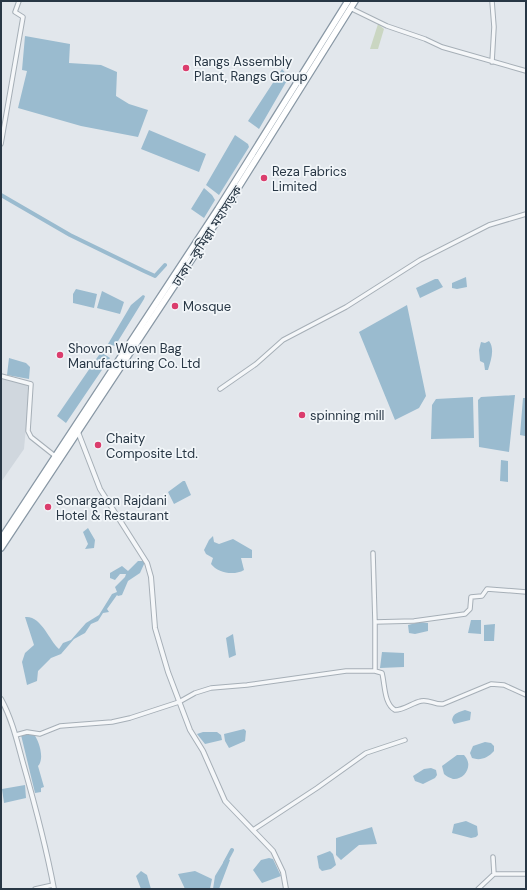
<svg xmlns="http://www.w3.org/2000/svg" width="527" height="890" font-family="'DM Sans','Noto Sans Bengali',sans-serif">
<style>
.built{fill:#d0d7de}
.green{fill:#cad6c2}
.water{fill:#9abbcf}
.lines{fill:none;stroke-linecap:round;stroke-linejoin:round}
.canal{stroke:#9abbcf;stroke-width:4}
.minor-casing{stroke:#a6afb7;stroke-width:5.5}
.tertiary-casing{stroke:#a6afb7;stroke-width:6}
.trunk-casing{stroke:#8897a4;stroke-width:8}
.minor{stroke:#f5f7f9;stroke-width:3.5}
.tertiary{stroke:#f5f7f9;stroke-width:4}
.trunk{stroke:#fff;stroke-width:5.5}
.poi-dot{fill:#db3d6d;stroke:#f2f6f9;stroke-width:1.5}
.labels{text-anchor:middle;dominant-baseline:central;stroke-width:3.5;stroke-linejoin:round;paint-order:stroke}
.poi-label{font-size:13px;fill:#283745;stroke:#f2f6f9;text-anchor:start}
.street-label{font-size:13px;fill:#283745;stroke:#f2f6f9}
</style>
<rect width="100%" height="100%" fill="#e2e7ec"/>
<path class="built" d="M 1,374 L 30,384 L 24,449 L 1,482 Z"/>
<path class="green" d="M 378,24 L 384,29 L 378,49 L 370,49 Z"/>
<path class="water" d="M 25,36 L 70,44 L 69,63 L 101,65 L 117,72 L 116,96 L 129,104 L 148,110 L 138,137 L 81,126 L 18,108 L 27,71 L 22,70 Z
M 282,69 L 289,77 L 259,129 L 248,121 Z
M 149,130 L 206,154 L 199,172 L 141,149 Z
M 235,135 L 248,144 L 249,147 L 219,195 L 206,185 Z
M 204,188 L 212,195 L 215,200 L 204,218 L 191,209 Z
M 466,277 L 467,287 L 457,289 L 452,288 L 452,283 Z
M 435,279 L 438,279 L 443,287 L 420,298 L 416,288 Z
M 76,289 L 97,294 L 94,308 L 73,303 L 73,294 Z
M 102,291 L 124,302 L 120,314 L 97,308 Z
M 143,295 L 145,296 L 144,299 L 115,346 L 108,344 L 131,305 Z
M 407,305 L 426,396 L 419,408 L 395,420 L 359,332 Z
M 489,341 C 495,349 491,360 488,370 L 485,370 L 484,363 L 480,361 L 479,350 L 481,342 L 485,343 Z
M 101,352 L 110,358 L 66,423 L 57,416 Z
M 9,358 L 26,363 L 30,367 L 29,379 L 7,375 Z
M 515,395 L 509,452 L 479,447 L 478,400 L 481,397 Z
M 473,397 L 474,438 L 431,439 L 432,405 L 436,399 Z
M 523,398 L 526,398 L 525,436 L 520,435 Z
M 501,460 L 508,461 L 508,482 L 500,481 Z
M 183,481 L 185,481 L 191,495 L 174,504 L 168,492 Z
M 88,528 L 95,540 L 94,548 L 85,549 L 88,544 L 83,532 Z
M 213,536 L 214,542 L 219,544 L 233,539 L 252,550 L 252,558 L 241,558 L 244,570 C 234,576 218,573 211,564 L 213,558 L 206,554 L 204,550 L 209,540 Z
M 138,561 L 144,561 L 145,562 L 140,573 L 128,581 L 122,595 L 118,596 L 117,595 L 107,609 L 109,612 L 103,613 L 98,621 L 91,624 L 85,633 L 74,639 L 61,654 L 51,658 L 38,671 L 37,681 L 27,685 L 22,662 L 25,653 L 34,645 L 25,617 C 41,615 49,640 59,649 L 63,643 L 71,640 L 86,623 L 99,615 L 112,594 L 117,592 L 115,587 L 125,577 L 126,574 L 120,574 L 115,580 L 110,578 L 110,573 L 122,566 L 128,571 Z
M 471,620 L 481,620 L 481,634 L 468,633 Z
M 420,622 L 428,623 L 428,631 L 415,634 L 409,633 L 408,625 Z
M 495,624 L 494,641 L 484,641 L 484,625 Z
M 233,634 L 236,655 L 229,658 L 226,638 Z
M 382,652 L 404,653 L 404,667 L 380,668 Z
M 465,710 L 471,712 L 470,720 L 454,724 L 452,720 C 453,713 459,712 465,710 Z
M 244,729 L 246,731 L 245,741 L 229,748 L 225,741 L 224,734 Z
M 203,732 L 217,732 L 221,735 L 222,740 L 205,744 L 197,734 Z
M 33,733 C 39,740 45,759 38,766 L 44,787 L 41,788 L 41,792 L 35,793 L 21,735 Z
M 485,742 L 491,743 L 494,746 L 494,751 C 488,758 480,761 472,758 L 470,753 L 473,746 Z
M 457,755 L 464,755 C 474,765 465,780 453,779 C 450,778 446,776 444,774 L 442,766 Z
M 431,768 L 436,770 L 437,775 L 435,778 L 423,784 L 415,781 L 413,776 L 424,769 Z
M 25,785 L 26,798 L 4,803 L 2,789 Z
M 466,821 L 477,826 L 478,835 L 476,837 L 471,838 L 452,833 L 454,824 Z
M 372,827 L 377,844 L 359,845 L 341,860 L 336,855 L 336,838 Z
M 330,851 L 333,854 L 336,865 L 331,869 L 322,871 L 319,868 L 317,856 Z
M 226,858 L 230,860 L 219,889 L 213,889 L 215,876 Z
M 269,858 L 273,859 L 281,876 L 262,883 L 253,870 L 261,860 Z
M 141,871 L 147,875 L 151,889 L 141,889 L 136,876 Z
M 195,871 L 212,879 L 210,889 L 185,889 L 178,874 Z"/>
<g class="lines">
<path class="canal" d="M 1,195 L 70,235 L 144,271 L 155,276 L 165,265
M 225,863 L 232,850"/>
<g class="minor-casing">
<path id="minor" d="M 492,1 L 494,27 L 492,62
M 350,8 L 387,26 L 425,39 L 442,47 L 526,71
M 1,144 L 23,17 L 15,12 L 19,1
M 1,376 L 31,384 L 28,431 L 31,437 L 55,456
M 220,389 L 256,364 L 283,340 L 346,307 L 420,260 L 489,225 L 526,214
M 373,553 L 375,622
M 375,671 L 375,622 L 414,621 L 465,614 L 470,609 L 471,597 L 482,596 L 487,589 L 526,592
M 16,735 L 27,732 L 40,734 L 60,726 L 112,722 L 130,718 L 179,702 L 195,693 L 211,688 L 247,685 L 346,671 L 375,671 L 382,673 C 385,685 384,704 395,710 C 404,710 412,703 421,701 C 429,699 435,705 443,704 L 491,684 L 504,685 L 526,695
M 253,830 L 317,788 L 366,753 L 405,740
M 494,874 L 526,874
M 35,889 L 53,885
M 478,889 L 494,874 L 493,857"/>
</g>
<g class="tertiary-casing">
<path id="tertiary" d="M 78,432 L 100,489 L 147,563 L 151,577 L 155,628 L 168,672 L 190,730 L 203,751 L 225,801 L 273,851 L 283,872 L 286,889
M 1,699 C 12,719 17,741 23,763 C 35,805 46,846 54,889"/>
</g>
<g class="trunk-casing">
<path id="trunk" d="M 1,539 L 218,209 L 348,1
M 1,548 L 223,212 L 355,1"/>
</g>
<use href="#minor" class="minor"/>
<use href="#tertiary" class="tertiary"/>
<use href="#trunk" class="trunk"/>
</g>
<g class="poi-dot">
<circle cx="186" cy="68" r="4"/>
<circle cx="264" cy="178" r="4"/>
<circle cx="175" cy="306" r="4"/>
<circle cx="60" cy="355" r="4"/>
<circle cx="302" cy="415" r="4"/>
<circle cx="98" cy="445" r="4"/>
<circle cx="48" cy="507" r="4"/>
</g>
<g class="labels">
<g class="poi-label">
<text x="194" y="61">Rangs Assembly<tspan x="194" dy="15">Plant, Rangs Group</tspan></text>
<text x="272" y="171">Reza Fabrics<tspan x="272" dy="15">Limited</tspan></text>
<text x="183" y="306">Mosque</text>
<text x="68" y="348">Shovon Woven Bag<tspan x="68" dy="15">Manufacturing Co. Ltd</tspan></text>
<text x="310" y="415">spinning mill</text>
<text x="106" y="438">Chaity<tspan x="106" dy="15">Composite Ltd.</tspan></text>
<text x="56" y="500">Sonargaon Rajdani<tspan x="56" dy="15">Hotel &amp; Restaurant</tspan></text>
</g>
<g class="street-label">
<text transform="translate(207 236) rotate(-57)">ঢাকা–কুমিল্লা মহাসড়ক</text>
</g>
</g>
<rect width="527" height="890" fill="none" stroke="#283745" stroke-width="4"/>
</svg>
